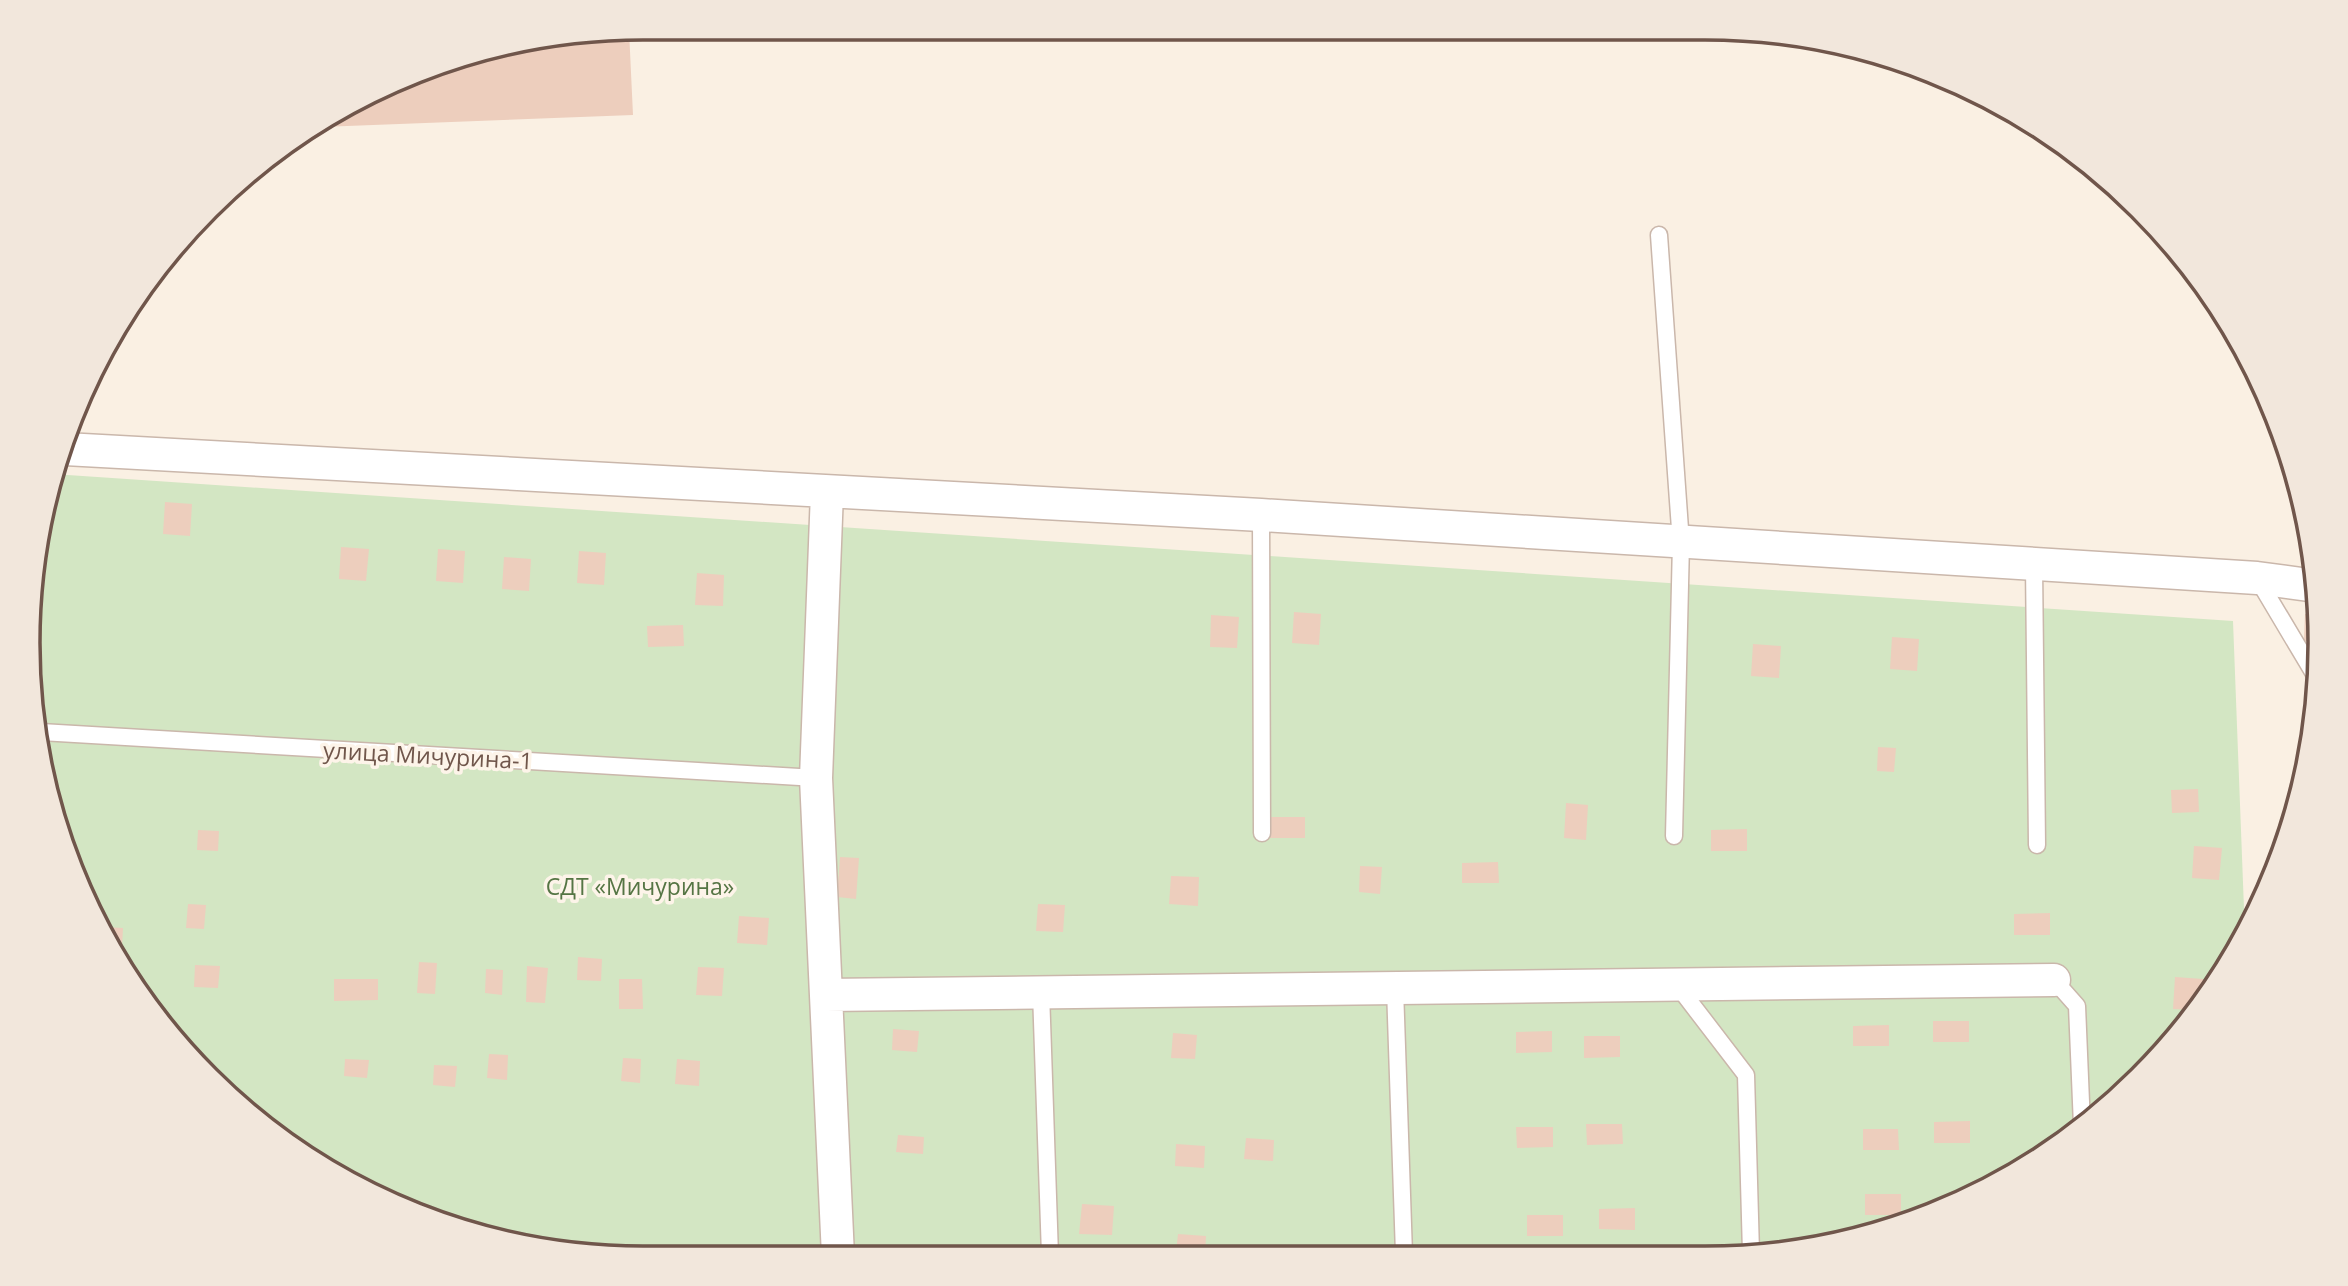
<svg xmlns="http://www.w3.org/2000/svg" width="2348" height="1286" font-family="'Open Sans',sans-serif">
<style>
.green{fill:#d3e6c3}
.building{fill:#edcebd}
.lines{fill:none;stroke-linecap:round;stroke-linejoin:round}
.lane-casing{stroke:#cab7ab;stroke-width:19}
.street-casing{stroke:#cab7ab;stroke-width:35}
.lane{stroke:#fff;stroke-width:16}
.street{stroke:#fff;stroke-width:32}
.labels{text-anchor:middle;dominant-baseline:central;stroke-width:7;stroke-linejoin:round;paint-order:stroke}
.street-label{font-size:23px;fill:#70564b;stroke:#fdf4e9}
.park-label{font-size:23px;fill:#557544;stroke:#fdf4e9}
.rim{fill:none;stroke:#70564b;stroke-width:3.5}
</style>
<rect width="100%" height="100%" fill="#faf0e3"/>
<path class="green" d="M 53,474 L 2233,621 L 2245,935 L 2237,951 L 2140,1078 L 2046,1155 L 1903,1225 L 1785,1253 L 603,1257 L 446,1225 L 335,1175 L 180,1048 L 75,878 L 29,683 L 49,483 Z"/>
<path class="building" d="M 629,30 L 633,115 L 321,127 L 446,61 Z
M 165,502 L 192,504 L 190,536 L 163,534 Z
M 341,547 L 369,549 L 366,581 L 339,579 Z
M 438,549 L 465,551 L 463,583 L 436,581 Z
M 579,551 L 606,553 L 604,585 L 577,583 Z
M 504,557 L 531,559 L 529,591 L 502,589 Z
M 697,573 L 724,575 L 723,606 L 695,605 Z
M 1294,612 L 1321,614 L 1319,645 L 1292,643 Z
M 2305,614 L 2318,614 L 2317,641 L 2304,641 Z
M 1211,615 L 1239,617 L 1237,648 L 1210,647 Z
M 683,625 L 684,646 L 648,647 L 647,626 Z
M 1892,637 L 1919,639 L 1917,671 L 1890,669 Z
M 1753,644 L 1781,646 L 1779,678 L 1751,676 Z
M 1878,747 L 1896,748 L 1894,772 L 1877,771 Z
M 2198,789 L 2199,812 L 2172,813 L 2171,790 Z
M 1566,803 L 1588,805 L 1586,840 L 1564,838 Z
M 1268,817 L 1305,817 L 1305,838 L 1268,838 Z
M 1747,829 L 1747,851 L 1711,851 L 1711,830 Z
M 198,830 L 219,831 L 218,851 L 197,850 Z
M 2194,846 L 2222,848 L 2219,880 L 2192,878 Z
M 840,857 L 859,858 L 856,899 L 837,897 Z
M 1498,862 L 1499,883 L 1462,883 L 1462,863 Z
M 1360,866 L 1382,867 L 1380,894 L 1359,892 Z
M 1171,876 L 1199,877 L 1198,906 L 1169,904 Z
M 188,904 L 206,905 L 204,929 L 186,928 Z
M 1038,904 L 1065,905 L 1063,932 L 1036,931 Z
M 2050,913 L 2050,935 L 2014,935 L 2014,914 Z
M 739,916 L 769,918 L 767,945 L 737,943 Z
M 105,927 L 123,928 L 122,947 L 117,947 Z
M 578,957 L 602,959 L 601,981 L 577,980 Z
M 419,962 L 437,963 L 435,994 L 417,993 Z
M 195,965 L 220,966 L 218,988 L 194,987 Z
M 527,966 L 548,968 L 545,1003 L 526,1002 Z
M 698,967 L 724,968 L 722,996 L 696,995 Z
M 486,969 L 503,970 L 502,995 L 485,993 Z
M 2175,977 L 2203,979 L 2202,998 L 2192,1010 L 2173,1009 Z
M 334,979 L 378,979 L 378,1000 L 334,1001 Z
M 619,979 L 642,979 L 643,1009 L 619,1009 Z
M 1933,1021 L 1969,1021 L 1969,1042 L 1933,1042 Z
M 1889,1025 L 1889,1046 L 1853,1046 L 1853,1026 Z
M 893,1029 L 919,1031 L 917,1052 L 892,1050 Z
M 1552,1031 L 1552,1052 L 1516,1053 L 1516,1032 Z
M 1173,1033 L 1197,1035 L 1195,1059 L 1171,1058 Z
M 1584,1036 L 1620,1036 L 1620,1057 L 1584,1058 Z
M 489,1054 L 508,1055 L 507,1080 L 487,1078 Z
M 623,1058 L 641,1059 L 640,1083 L 621,1081 Z
M 345,1059 L 369,1060 L 367,1078 L 344,1076 Z
M 677,1059 L 700,1061 L 699,1086 L 675,1084 Z
M 434,1065 L 457,1066 L 455,1087 L 433,1085 Z
M 1970,1121 L 1970,1143 L 1934,1143 L 1934,1122 Z
M 1586,1124 L 1622,1124 L 1623,1144 L 1587,1145 Z
M 1516,1127 L 1553,1127 L 1553,1147 L 1517,1148 Z
M 1863,1129 L 1898,1129 L 1899,1150 L 1863,1150 Z
M 898,1135 L 924,1137 L 923,1154 L 896,1152 Z
M 1246,1138 L 1274,1140 L 1273,1161 L 1244,1159 Z
M 1176,1144 L 1205,1146 L 1204,1168 L 1175,1166 Z
M 1865,1194 L 1901,1194 L 1901,1215 L 1865,1215 Z
M 1082,1204 L 1114,1206 L 1112,1235 L 1079,1234 Z
M 1635,1208 L 1635,1230 L 1599,1229 L 1599,1209 Z
M 1527,1215 L 1563,1215 L 1563,1236 L 1527,1236 Z
M 1178,1234 L 1206,1236 L 1205,1254 L 1176,1252 Z
M 902,1246 L 928,1247 L 928,1256 L 902,1256 Z"/>
<g class="lines">
<g class="lane-casing">
<path id="lane" d="M 1659,235 L 1681,543 L 1674,836
M 1261,515 L 1262,833
M 2034,565 L 2037,845
M 2257,578 L 2316,677
M 41,732 L 816,778
M 2054,980 L 2077,1006 L 2082,1126
M 1677,985 L 1746,1075 L 1751,1253
M 1395,988 L 1404,1254
M 1041,992 L 1050,1255"/>
</g>
<g class="street-casing">
<path id="street" d="M 65,449 L 1261,515 L 2257,578 L 2316,586
M 827,492 L 816,778 L 838,1256
M 826,995 L 2054,980"/>
</g>
<use href="#lane" class="lane"/>
<use href="#street" class="street"/>
</g>
<g class="labels">
<g class="street-label">
<text transform="translate(428 755) rotate(3)">улица Мичурина-1</text>
</g>
<g class="park-label">
<text x="640" y="886">СДТ «Мичурина»</text>
</g>
</g>
<path d="M0 0H2348V1286H0ZM643 40H1705A603 603 0 0 1 2308 643V643A603 603 0 0 1 1705 1246H643A603 603 0 0 1 40 643V643A603 603 0 0 1 643 40Z" fill="#f2e7dc" fill-rule="evenodd"/>
<path class="rim" d="M643 40H1705A603 603 0 0 1 2308 643V643A603 603 0 0 1 1705 1246H643A603 603 0 0 1 40 643V643A603 603 0 0 1 643 40Z"/>
</svg>
